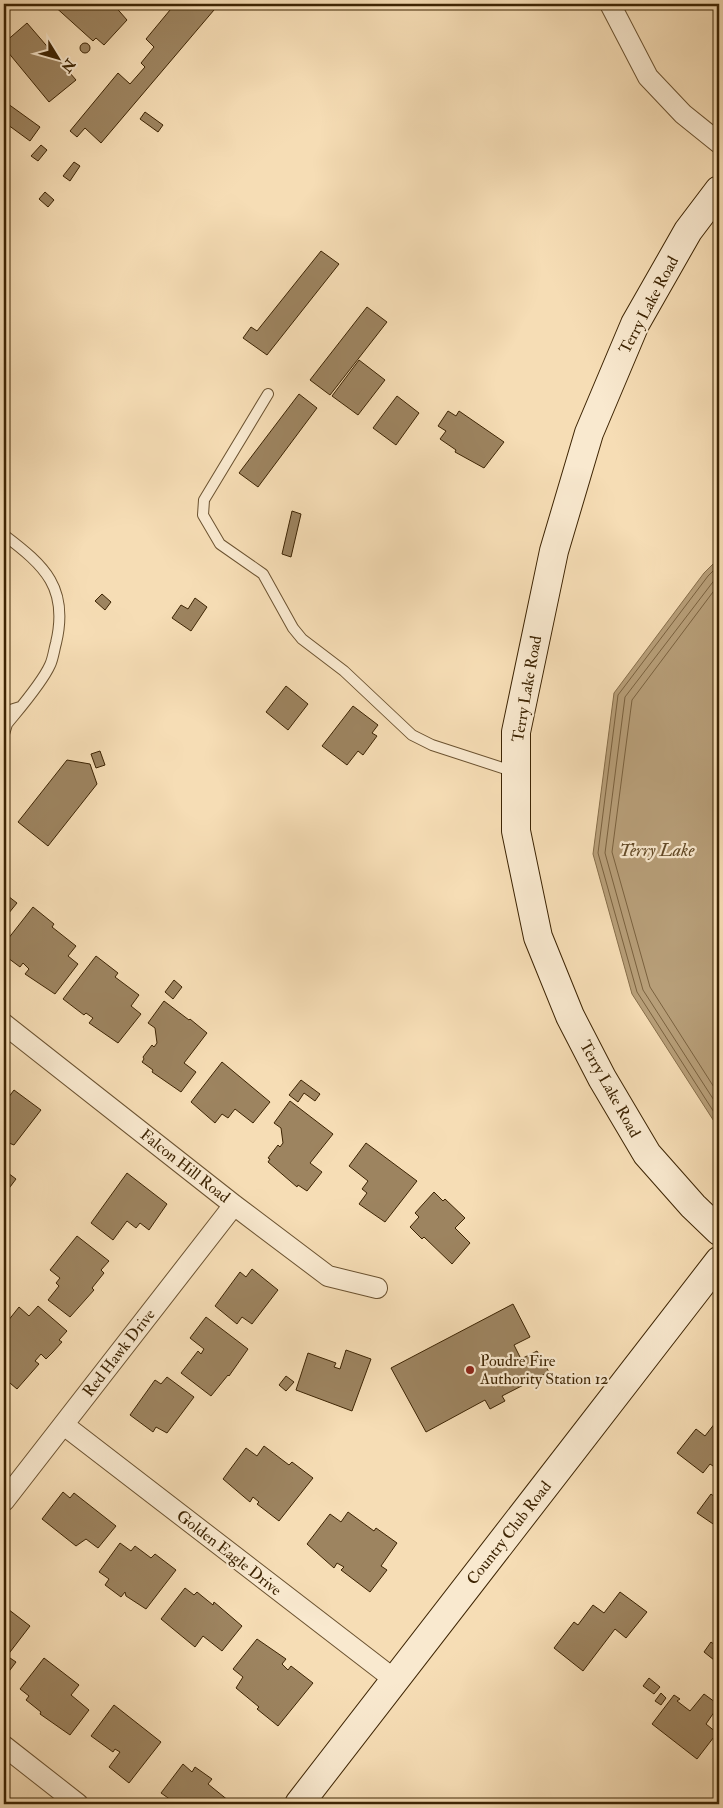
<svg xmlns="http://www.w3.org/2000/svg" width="723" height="1808" font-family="'IM FELL Double Pica',serif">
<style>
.water{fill:#b79e78;stroke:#866d49}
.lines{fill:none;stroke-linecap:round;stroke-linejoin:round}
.shore{stroke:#7a613e;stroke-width:1}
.building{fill:#9d8460;stroke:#3d2403}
.lane-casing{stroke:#6b5230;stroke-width:12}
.street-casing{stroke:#6b5230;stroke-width:22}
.secondary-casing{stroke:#3d2403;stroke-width:30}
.lane{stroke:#f9e9cf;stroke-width:10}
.street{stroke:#f9e9cf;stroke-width:20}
.secondary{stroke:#f9e9cf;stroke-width:28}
.poi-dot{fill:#8f2418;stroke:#f9e9cf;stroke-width:2}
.labels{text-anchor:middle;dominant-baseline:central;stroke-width:4.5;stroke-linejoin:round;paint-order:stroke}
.street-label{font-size:16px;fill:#3d2403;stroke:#f9e9cf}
.poi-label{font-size:16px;fill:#3d2403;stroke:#f9e9cf;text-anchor:start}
.water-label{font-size:18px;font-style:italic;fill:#624926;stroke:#f9e9cf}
</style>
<rect width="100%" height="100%" fill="#f6ddb5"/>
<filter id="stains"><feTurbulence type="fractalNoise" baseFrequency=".004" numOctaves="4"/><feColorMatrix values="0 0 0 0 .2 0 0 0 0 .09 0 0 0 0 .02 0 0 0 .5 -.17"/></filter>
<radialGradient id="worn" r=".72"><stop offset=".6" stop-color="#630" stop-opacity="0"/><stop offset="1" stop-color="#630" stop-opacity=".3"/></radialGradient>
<path class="water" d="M 719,558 L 719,1129 L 632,994 L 593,854 L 614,693 L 704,573 Z"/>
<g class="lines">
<path class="shore" d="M 719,565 L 708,576 L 618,695 L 598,853 L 637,992 L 719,1120
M 719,574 L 625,697 L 605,853 L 643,990 L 719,1108
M 719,584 L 632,700 L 612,852 L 650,987 L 719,1095"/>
</g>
<path class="building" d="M 52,4 L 113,4 L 127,20 L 104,45 L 96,38 L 93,41 Z
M 175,4 L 207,4 L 214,10 L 101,143 L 85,128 L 77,137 L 70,131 L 118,73 L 130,84 L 145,67 L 141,63 L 154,47 L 146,39 Z
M 27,23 L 76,80 L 49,102 L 7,51 L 8,49 L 4,43 Z
M80 48a5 5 0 1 1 10 0a5 5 0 1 1-10 0Z
M 4,101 L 40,127 L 30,141 L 4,122 Z
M 145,112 L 163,125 L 158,132 L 140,119 Z
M 41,145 L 47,150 L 38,161 L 31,156 Z
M 74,162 L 80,166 L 70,181 L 63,176 Z
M 45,192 L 54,200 L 48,207 L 39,199 Z
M 321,251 L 339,264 L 267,355 L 243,338 L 251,327 L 257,331 Z
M 367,307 L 387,322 L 330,395 L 310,380 Z
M 359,360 L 385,380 L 358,415 L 332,396 Z
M 299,394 L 317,408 L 258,487 L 239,473 Z
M 397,396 L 419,413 L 396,445 L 373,428 Z
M 448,411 L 456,416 L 459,411 L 504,442 L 484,468 L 455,452 L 456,450 L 440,439 L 446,431 L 438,426 Z
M 292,511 L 301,514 L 291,557 L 282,554 Z
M 102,594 L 111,602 L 105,610 L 95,601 Z
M 195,598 L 207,607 L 191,631 L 172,618 L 181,605 L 188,609 Z
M 286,686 L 308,704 L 288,730 L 266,712 Z
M 353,706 L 378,725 L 372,733 L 377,736 L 363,755 L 358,751 L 347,765 L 322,746 Z
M 100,751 L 105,765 L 96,768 L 91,754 Z
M 67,760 L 90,764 L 97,784 L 48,846 L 18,822 Z
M 4,893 L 17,903 L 4,919 Z
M 33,907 L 54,924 L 52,927 L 76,946 L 68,956 L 78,964 L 55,994 L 25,974 L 29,969 L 23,963 L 20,967 L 4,955 L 4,944 Z
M 96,956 L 118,973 L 115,977 L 139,995 L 131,1006 L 141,1014 L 118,1043 L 89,1023 L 93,1018 L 86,1013 L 84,1015 L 63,999 Z
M 174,980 L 182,987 L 173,999 L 165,992 Z
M 164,1001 L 189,1020 L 190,1019 L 207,1033 L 184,1063 L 196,1072 L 181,1092 L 152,1072 L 153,1070 L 142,1062 L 144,1059 L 143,1057 L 152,1045 L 154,1047 L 157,1043 L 155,1028 L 148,1023 Z
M 222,1062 L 270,1102 L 253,1123 L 235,1109 L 228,1118 L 222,1114 L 215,1123 L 191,1102 Z
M 301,1080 L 320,1094 L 315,1101 L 304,1093 L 298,1102 L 289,1095 Z
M 14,1090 L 41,1110 L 14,1145 L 4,1141 L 4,1094 L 8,1098 Z
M 290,1101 L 333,1134 L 310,1163 L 322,1172 L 307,1191 L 298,1185 L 297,1187 L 268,1162 L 270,1159 L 268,1158 L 278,1145 L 280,1147 L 283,1143 L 281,1128 L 274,1123 Z
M 366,1143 L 417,1181 L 385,1222 L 359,1204 L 367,1193 L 362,1189 L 368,1181 L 349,1166 Z
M 4,1170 L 16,1179 L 4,1195 Z
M 127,1173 L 167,1204 L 149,1230 L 140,1223 L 136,1228 L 127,1221 L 113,1240 L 91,1223 Z
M 434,1192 L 443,1201 L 445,1199 L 465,1218 L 455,1228 L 470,1243 L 452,1264 L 424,1237 L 422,1239 L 410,1227 L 419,1217 L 415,1213 Z
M 77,1236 L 109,1261 L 101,1270 L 104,1273 L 92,1288 L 94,1290 L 70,1317 L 48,1300 L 59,1286 L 56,1283 L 60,1278 L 50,1270 Z
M 252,1269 L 278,1290 L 252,1324 L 242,1317 L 237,1324 L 215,1306 L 240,1272 L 246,1277 Z
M 513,1304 L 530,1337 L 514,1345 L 521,1359 L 537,1351 L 549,1372 L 502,1396 L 505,1401 L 490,1409 L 485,1400 L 426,1432 L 391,1368 Z
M 38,1306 L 67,1331 L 59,1340 L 62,1342 L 52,1353 L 46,1359 L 41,1354 L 35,1361 L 39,1364 L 17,1389 L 4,1378 L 4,1326 L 19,1307 L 29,1316 Z
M 206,1317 L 248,1349 L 229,1376 L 228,1375 L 211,1396 L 181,1373 L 198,1351 L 201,1354 L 204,1349 L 190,1338 Z
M 346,1350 L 371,1359 L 352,1411 L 296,1390 L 308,1353 L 336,1363 L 334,1367 L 340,1369 Z
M 286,1376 L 294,1382 L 286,1391 L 279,1385 Z
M 167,1377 L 194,1397 L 167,1433 L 156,1427 L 153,1432 L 130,1415 L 155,1380 L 161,1384 Z
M 719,1418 L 719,1461 L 717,1460 L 713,1466 L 710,1464 L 703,1473 L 677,1453 L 696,1429 L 705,1436 Z
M 264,1446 L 289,1465 L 292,1462 L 313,1478 L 279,1521 L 257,1504 L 259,1502 L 253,1497 L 250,1502 L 223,1479 L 246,1448 L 257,1456 Z
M 63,1492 L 70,1498 L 74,1493 L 116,1526 L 98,1548 L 86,1539 L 76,1546 L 42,1519 Z
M 711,1494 L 719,1500 L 719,1528 L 697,1513 Z
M 348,1512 L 374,1531 L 376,1528 L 397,1543 L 381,1566 L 387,1570 L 370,1592 L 341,1570 L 344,1567 L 337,1563 L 334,1568 L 307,1544 L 330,1514 L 341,1522 Z
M 120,1543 L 131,1551 L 135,1546 L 151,1558 L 155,1554 L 176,1570 L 146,1609 L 126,1596 L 125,1592 L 121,1597 L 105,1585 L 109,1579 L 99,1572 Z
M 185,1588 L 194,1595 L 197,1592 L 213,1605 L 214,1602 L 242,1626 L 222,1651 L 203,1636 L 195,1647 L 161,1619 Z
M 620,1592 L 647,1612 L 626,1638 L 615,1629 L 583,1671 L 554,1648 L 574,1622 L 578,1625 L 593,1605 L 604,1613 Z
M 4,1606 L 30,1626 L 7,1656 L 16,1662 L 4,1678 Z
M 257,1639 L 286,1659 L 282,1664 L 288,1670 L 291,1666 L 313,1683 L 278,1726 L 257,1709 L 259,1707 L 236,1688 L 243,1677 L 233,1669 Z
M 711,1642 L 719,1648 L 719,1664 L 704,1652 Z
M 44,1658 L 79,1685 L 71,1695 L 89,1710 L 70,1735 L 40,1714 L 41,1712 L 26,1700 L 29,1696 L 20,1689 Z
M 649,1678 L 660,1687 L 654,1694 L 643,1686 Z
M 661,1693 L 666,1698 L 661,1705 L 655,1701 Z
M 704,1694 L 719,1705 L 706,1724 L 717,1733 L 697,1759 L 652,1724 L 674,1695 L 680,1699 L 677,1701 L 690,1711 Z
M 114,1705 L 161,1742 L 129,1783 L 109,1767 L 120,1752 L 115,1749 L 113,1752 L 91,1736 Z
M 183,1764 L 192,1772 L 195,1767 L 212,1779 L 208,1784 L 229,1801 L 227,1804 L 167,1804 L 171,1800 L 161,1793 Z"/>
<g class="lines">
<g class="lane-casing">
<path id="lane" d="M 268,394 L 204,500 L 203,515 L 220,544 L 263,574 L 293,628 L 302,639 L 344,671 L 412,735 L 432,745 L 515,772
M 4,535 C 45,566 69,588 56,643 C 54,650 53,659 50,665 C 42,683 20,708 7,724 L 4,734
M 4,712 L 20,707"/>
</g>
<g class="street-casing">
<path id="street" d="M 610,4 L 648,77 L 683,114 L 719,143
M 4,1024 L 234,1205 L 328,1276 L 377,1288
M 64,1425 L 395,1680
M 4,1501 L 234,1205
M 4,1746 L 78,1804"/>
</g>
<g class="secondary-casing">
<path id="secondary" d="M 719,190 L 688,231 L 635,324 L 589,433 L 554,551 L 516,732 L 516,831 L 538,937 L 570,1016 L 602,1078 L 647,1154 L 693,1206 L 719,1231
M 299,1804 L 719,1261"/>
</g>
<use href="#lane" class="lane"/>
<use href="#street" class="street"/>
<use href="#secondary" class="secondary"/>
</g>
<circle class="poi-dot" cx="470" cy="1370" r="5"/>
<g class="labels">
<g class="street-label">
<text transform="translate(649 305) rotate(-62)">Terry Lake Road</text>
<text transform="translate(527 689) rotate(-80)">Terry Lake Road</text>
<text transform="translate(610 1089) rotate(61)">Terry Lake Road</text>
<text transform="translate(185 1166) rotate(38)">Falcon Hill Road</text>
<text transform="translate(119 1353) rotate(-52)">Red Hawk Drive</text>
<text transform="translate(509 1533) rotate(-52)">Country Club Road</text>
<text transform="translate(229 1553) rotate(38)">Golden Eagle Drive</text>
</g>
<g class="poi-label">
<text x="480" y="1361">Poudre Fire<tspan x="480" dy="18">Authority Station 12</tspan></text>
</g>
<g class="water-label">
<text x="657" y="850">Terry Lake</text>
</g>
</g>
<rect width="723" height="1808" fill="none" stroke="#f6ddb5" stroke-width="20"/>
<rect x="5" y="5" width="713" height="1798" fill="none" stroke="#3d2403" stroke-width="2.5"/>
<rect x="10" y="10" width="703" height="1788" fill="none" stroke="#3d2403"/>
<g transform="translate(58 58) rotate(127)" stroke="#f9e9cf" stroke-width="4" paint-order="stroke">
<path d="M0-4L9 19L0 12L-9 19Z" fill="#3d2403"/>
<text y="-8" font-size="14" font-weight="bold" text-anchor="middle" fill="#3d2403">N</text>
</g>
<rect width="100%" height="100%" filter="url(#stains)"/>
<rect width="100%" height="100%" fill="url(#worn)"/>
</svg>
